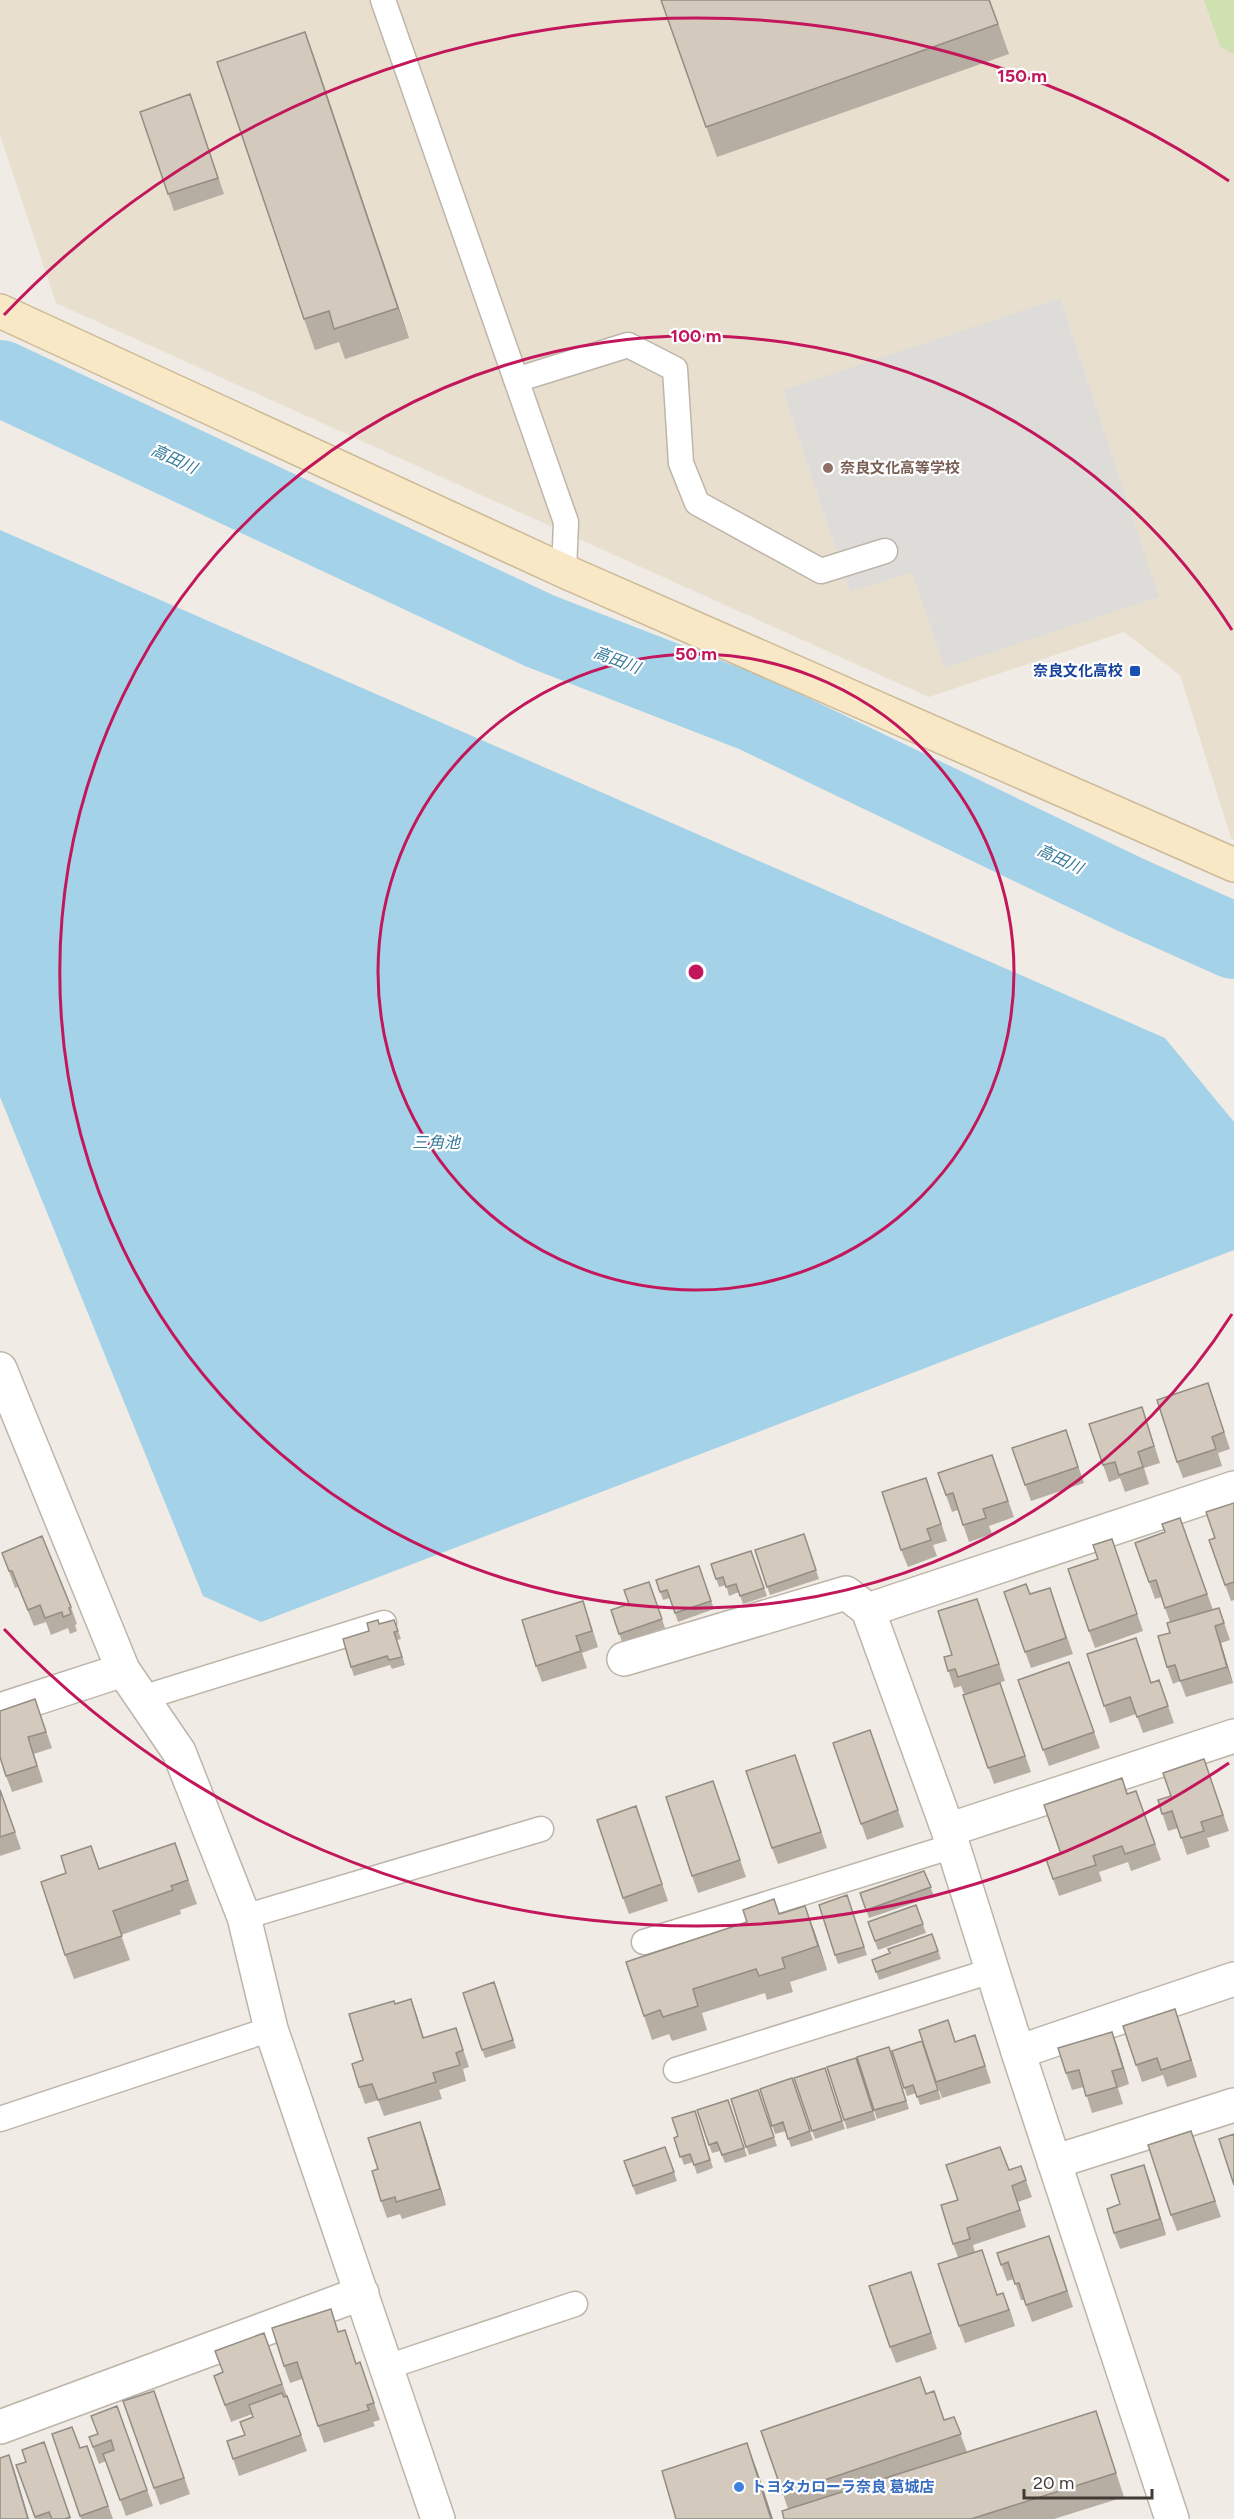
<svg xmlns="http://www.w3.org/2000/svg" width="1234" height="2519" font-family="Figtree,'Noto Sans JP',sans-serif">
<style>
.education{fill:#e8dfcf}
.green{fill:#cfe1b0}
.parking{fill:#dedcd9}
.water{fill:#a4d2e9}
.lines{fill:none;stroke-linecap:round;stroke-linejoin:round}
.river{stroke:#a4d2e9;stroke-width:76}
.lane-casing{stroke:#beb5aa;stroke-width:27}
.street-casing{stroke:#beb5aa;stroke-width:36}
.secondary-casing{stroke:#ccba97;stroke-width:36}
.lane{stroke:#fff;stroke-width:24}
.street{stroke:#fff;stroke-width:33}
.secondary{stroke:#f9e8c5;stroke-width:33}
.wall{fill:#b6ada3}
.shaded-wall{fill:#948d84}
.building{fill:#d4c9bd;stroke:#948d84;stroke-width:1.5}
.ring{fill:none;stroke:#c2185b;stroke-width:3}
.education-dot{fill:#8d6e63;stroke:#fff;stroke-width:2}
.transit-dot{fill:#1a4fb4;stroke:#fff;stroke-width:2}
.shop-dot{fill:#3f7fe0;stroke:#fff;stroke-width:2}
.labels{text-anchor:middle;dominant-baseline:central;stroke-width:4.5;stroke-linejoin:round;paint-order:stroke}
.education-label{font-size:15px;font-weight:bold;fill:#785e54;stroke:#fff;text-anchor:start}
.transit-label{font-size:15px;font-weight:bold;fill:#164399;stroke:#fff;text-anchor:end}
.shop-label{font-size:15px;font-weight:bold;fill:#366cbe;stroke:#fff;text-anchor:start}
.water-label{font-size:16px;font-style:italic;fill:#367a9c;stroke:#fff}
.centre{fill:#c2185b;stroke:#fff;stroke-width:3}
.ring-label{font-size:18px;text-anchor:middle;font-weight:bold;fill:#c2185b;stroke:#fff;stroke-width:4.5;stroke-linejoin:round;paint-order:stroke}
</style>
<rect width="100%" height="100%" fill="#f0ebe4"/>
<path class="education" d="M 0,0 L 1234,0 L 1234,840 L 1231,838 L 1180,675 L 1124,632 L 929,697 L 56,303 L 0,135 Z"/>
<path class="green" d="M 1204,0 L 1234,0 L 1234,55 L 1220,46 Z"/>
<path class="parking" d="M 1060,298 L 1159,597 L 945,668 L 912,572 L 850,592 L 783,390 Z"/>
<path class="water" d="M 0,530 L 1165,1038 L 1234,1122 L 1234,1250 L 261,1622 L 203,1596 L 0,1097 Z"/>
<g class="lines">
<path class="river" d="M 0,378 L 540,631 L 754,714 L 1131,895 L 1234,941"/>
<g class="lane-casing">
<path id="lane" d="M 383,0 L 566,522 L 564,571
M 516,380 L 628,345 L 675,369 L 681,463 L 697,503 L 821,571 L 885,551
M 142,1698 L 384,1623
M 244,1917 L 541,1829
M 644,1942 L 953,1846
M 676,2070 L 991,1971
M 0,2119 L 271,2029
M 387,2367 L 575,2304"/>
</g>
<g class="street-casing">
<path id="street" d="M 0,1369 L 123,1670 L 179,1752 L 244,1917 L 271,2029 L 438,2519
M 624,1659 L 846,1593 L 868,1610
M 0,1710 L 123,1670
M 948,1830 L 1234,1736
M 1018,2052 L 1234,1979
M 1054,2162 L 1234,2105
M 0,2427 L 362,2293
M 1172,2519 L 1018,2052 L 948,1830 L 868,1610 L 1234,1488"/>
</g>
<g class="secondary-casing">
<path id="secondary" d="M 0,311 L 564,571 L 1234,865"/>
</g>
<use href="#lane" class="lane"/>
<use href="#street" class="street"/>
<use href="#secondary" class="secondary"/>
</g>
<path class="wall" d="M 661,0 L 990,0 L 1009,54 L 717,157 Z
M 305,32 L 409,338 L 345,359 L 339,342 L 315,350 L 304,319 Z
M 196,111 L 224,194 L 174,211 L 140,112 Z
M 1208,1383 L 1230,1449 L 1218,1453 L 1222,1466 L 1183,1478 L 1177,1462 Z
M 1142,1407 L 1160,1463 L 1144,1468 L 1149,1484 L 1125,1492 L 1120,1478 L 1109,1482 L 1089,1424 Z
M 1066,1430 L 1084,1483 L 1031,1501 L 1012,1448 Z
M 992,1455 L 1014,1517 L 989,1526 L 992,1534 L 969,1542 L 958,1510 L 952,1512 L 938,1473 Z
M 932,1495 L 947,1541 L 933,1545 L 937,1556 L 908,1567 L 901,1550 Z
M 1234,1503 L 1234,1600 L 1231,1601 L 1209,1540 L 1215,1538 Z
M 1180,1518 L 1213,1610 L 1219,1608 L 1230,1640 L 1221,1643 L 1233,1683 L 1186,1697 L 1180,1681 L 1173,1684 L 1167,1667 L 1170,1622 L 1161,1597 L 1155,1599 L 1135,1543 L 1165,1532 Z
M 804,1534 L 819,1579 L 770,1595 L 755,1550 Z
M 1112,1539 L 1143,1631 L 1095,1648 L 1089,1631 L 1098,1559 Z
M 751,1551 L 767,1596 L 743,1604 L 739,1592 L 729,1596 L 726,1585 L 719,1587 L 711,1564 Z
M 2,1553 L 71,1607 L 77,1624 L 75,1625 L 77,1631 L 70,1634 L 68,1628 L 51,1635 L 46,1622 L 34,1626 L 18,1587 L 15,1588 Z
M 699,1566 L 714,1609 L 678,1622 L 670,1598 L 663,1600 L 656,1580 Z
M 649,1582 L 665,1628 L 622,1642 L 611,1610 L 629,1604 Z
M 1050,1588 L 1073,1654 L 1031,1668 L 1004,1592 L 1030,1594 Z
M 983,1615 L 1005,1681 L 964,1694 L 961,1686 L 954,1688 L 944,1657 L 952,1655 Z
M 589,1618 L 598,1647 L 582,1653 L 587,1668 L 542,1682 L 536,1666 Z
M 394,1620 L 401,1639 L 397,1640 L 405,1665 L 392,1669 L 390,1665 L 354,1676 L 351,1667 L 369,1631 L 379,1624 Z
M 1136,1638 L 1151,1682 L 1159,1680 L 1174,1723 L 1143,1733 L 1136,1714 L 1110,1723 L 1087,1654 Z
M 1069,1662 L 1100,1748 L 1049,1766 L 1018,1680 Z
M 1000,1683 L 1031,1772 L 994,1784 L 963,1695 Z
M 35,1699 L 52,1748 L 34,1754 L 43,1782 L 12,1792 L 6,1776 Z
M 870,1730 L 904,1827 L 867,1840 L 833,1743 Z
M 795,1755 L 827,1848 L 778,1864 L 772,1848 Z
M 1204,1759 L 1229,1831 L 1207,1838 L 1210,1847 L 1187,1855 L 1178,1828 L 1168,1831 L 1158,1800 L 1171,1796 Z
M 1122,1778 L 1128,1794 L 1136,1791 L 1161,1860 L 1131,1871 L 1128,1862 L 1099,1872 L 1102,1881 L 1059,1896 L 1046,1859 L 1061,1854 Z
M 713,1781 L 746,1877 L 698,1893 L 692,1876 Z
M 0,1789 L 21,1849 L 0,1856 Z
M 642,1823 L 668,1901 L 629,1914 L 623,1898 Z
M 175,1843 L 197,1904 L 180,1910 L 181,1914 L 121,1935 L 130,1960 L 74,1979 L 65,1955 L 99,1869 Z
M 924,1871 L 934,1896 L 869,1918 L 860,1893 Z
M 847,1895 L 867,1955 L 838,1964 L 835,1955 Z
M 916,1905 L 926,1933 L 878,1950 L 868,1922 Z
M 780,1914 L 814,1930 L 827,1970 L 790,1982 L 793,1992 L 767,2000 L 765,1993 L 702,2013 L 707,2030 L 672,2041 L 669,2034 L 652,2040 L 644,2016 Z
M 932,1934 L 941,1959 L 879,1980 L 872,1960 L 890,1953 Z
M 494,1982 L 516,2048 L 485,2058 L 463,1993 Z
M 411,1999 L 424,2038 L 456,2028 L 469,2067 L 463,2069 L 466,2081 L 439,2090 L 442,2099 L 384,2116 L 378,2100 L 365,2104 L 359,2087 L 363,2060 L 395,2004 Z
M 1175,2009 L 1197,2077 L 1167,2087 L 1163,2075 L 1142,2082 L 1123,2026 Z
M 1112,2032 L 1129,2084 L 1118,2088 L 1123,2104 L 1092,2113 L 1084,2087 L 1072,2090 L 1066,2073 Z
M 922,2041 L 941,2099 L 920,2105 L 916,2093 L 907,2096 L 892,2051 Z
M 889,2047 L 909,2109 L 877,2119 L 874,2110 Z
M 981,2052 L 991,2083 L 942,2098 L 936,2082 Z
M 859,2066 L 876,2120 L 847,2129 L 844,2120 Z
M 825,2068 L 845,2129 L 815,2139 L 794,2078 Z
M 792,2078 L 813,2140 L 791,2147 L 786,2131 L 775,2134 L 760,2089 Z
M 758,2090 L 777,2146 L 749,2155 L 731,2099 Z
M 728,2100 L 747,2156 L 725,2163 L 720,2151 L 712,2153 L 697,2110 Z
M 695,2111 L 713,2168 L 697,2174 L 693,2162 L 684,2165 L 674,2138 L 678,2136 Z
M 420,2122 L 426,2139 L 446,2205 L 402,2219 L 400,2214 L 387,2218 L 381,2201 L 378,2169 Z
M 1191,2131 L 1221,2217 L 1177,2231 L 1171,2215 Z
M 665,2147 L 677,2181 L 636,2195 L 624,2161 Z
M 1144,2165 L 1150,2182 L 1166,2235 L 1120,2249 L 1114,2233 L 1120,2204 Z
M 1021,2166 L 1032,2197 L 1018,2202 L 1026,2227 L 973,2245 L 975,2252 L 982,2250 L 997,2295 L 1010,2310 L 1015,2326 L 965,2343 L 959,2326 L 958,2257 L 953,2244 L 958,2200 L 1009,2170 Z
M 1055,2252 L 1073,2307 L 1032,2322 L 1024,2300 L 1021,2300 L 1014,2279 L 1007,2281 L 997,2253 Z
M 911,2272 L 937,2349 L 896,2363 L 890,2347 Z
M 345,2330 L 356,2363 L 366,2379 L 380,2420 L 373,2422 L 375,2426 L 324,2443 L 302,2379 L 290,2383 L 284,2366 L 339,2332 Z
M 264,2333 L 307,2451 L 239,2476 L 227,2441 L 245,2435 L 253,2417 L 252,2414 L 231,2422 L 214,2376 L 223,2372 Z
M 154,2391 L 190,2494 L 160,2505 L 123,2401 Z
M 926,2394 L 945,2420 L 954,2417 L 967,2452 L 1096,2411 L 1124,2497 L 1054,2519 L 784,2519 L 788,2509 L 783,2494 Z
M 117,2406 L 153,2506 L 126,2516 L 106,2461 L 99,2464 L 89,2437 L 98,2434 Z
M 52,2434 L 80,2448 L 87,2446 L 113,2519 L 81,2519 Z
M 44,2442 L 71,2519 L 35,2519 L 16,2465 L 26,2462 Z"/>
<path class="shaded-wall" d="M 305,32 L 316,62 L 409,338 L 398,308 Z
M 1215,1626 L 1221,1643 L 1233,1683 L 1227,1667 Z
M 805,1906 L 814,1930 L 827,1970 L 818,1946 Z
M 411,1999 L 417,2016 L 429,2055 L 423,2038 Z
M 1175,2009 L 1181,2026 L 1197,2077 L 1191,2060 Z
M 1112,2032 L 1118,2048 L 1129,2084 L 1123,2068 Z
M 420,2122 L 426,2139 L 446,2205 L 440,2189 Z
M 1144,2165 L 1150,2182 L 1166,2235 L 1160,2219 Z
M 747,2443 L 758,2473 L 773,2519 L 771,2519 Z
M 9,2455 L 15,2472 L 29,2519 L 28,2519 Z"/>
<path class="building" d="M 661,0 L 989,0 L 998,24 L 706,127 Z
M 305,32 L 398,308 L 334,329 L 329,311 L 304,319 L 217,62 Z
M 190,94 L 218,178 L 168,194 L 140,112 Z
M 1208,1383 L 1224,1432 L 1212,1437 L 1216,1449 L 1177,1462 L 1157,1400 Z
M 1142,1407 L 1154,1446 L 1138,1452 L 1143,1467 L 1119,1475 L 1115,1462 L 1103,1465 L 1089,1424 Z
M 1066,1430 L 1078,1467 L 1025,1485 L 1012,1448 Z
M 992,1455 L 1008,1501 L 983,1509 L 986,1518 L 963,1525 L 953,1493 L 946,1495 L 938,1473 Z
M 926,1478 L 941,1524 L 927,1529 L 931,1540 L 901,1550 L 882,1492 Z
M 1234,1503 L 1234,1582 L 1225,1585 L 1209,1540 L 1215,1538 L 1206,1512 Z
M 1180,1518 L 1207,1594 L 1165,1608 L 1156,1580 L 1149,1582 L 1135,1543 L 1165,1532 L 1162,1524 Z
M 804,1534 L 816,1570 L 767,1587 L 755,1550 Z
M 42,1536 L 71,1607 L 69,1608 L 71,1614 L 63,1617 L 62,1612 L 45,1618 L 40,1605 L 28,1610 L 12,1571 L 9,1571 L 2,1553 Z
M 1112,1539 L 1137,1614 L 1089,1631 L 1068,1569 L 1098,1559 L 1093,1545 Z
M 751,1551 L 764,1588 L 740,1596 L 736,1584 L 726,1587 L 723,1577 L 716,1579 L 711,1564 Z
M 699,1566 L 711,1601 L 675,1613 L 667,1590 L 660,1592 L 656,1580 Z
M 649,1582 L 662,1619 L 619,1634 L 611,1610 L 629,1604 L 624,1590 Z
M 1026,1584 L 1030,1594 L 1050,1588 L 1066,1638 L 1025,1652 L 1004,1592 Z
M 977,1599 L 999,1664 L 958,1677 L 955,1669 L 948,1671 L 944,1657 L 952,1655 L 938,1611 Z
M 583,1601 L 592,1631 L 576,1636 L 581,1651 L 536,1666 L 522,1620 Z
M 1219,1608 L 1224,1623 L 1215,1626 L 1227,1667 L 1180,1681 L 1175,1665 L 1167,1667 L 1158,1636 L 1170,1633 L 1167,1623 Z
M 378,1620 L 379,1624 L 394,1620 L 398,1631 L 394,1632 L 402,1657 L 389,1660 L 387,1656 L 351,1667 L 343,1639 L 369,1631 L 367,1623 Z
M 1136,1638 L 1151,1683 L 1159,1680 L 1168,1706 L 1137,1717 L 1130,1697 L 1104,1706 L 1087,1654 Z
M 1069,1662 L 1094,1732 L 1043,1750 L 1018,1680 Z
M 1000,1683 L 1025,1756 L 988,1768 L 963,1695 Z
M 35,1699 L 46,1732 L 28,1737 L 37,1766 L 6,1776 L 0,1757 L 0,1711 Z
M 870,1730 L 898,1810 L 861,1824 L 833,1743 Z
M 795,1755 L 821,1832 L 772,1848 L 746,1771 Z
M 1204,1759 L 1223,1815 L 1201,1822 L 1204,1831 L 1181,1838 L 1172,1811 L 1162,1814 L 1158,1800 L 1171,1796 L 1163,1773 Z
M 1122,1778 L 1127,1794 L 1136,1791 L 1155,1844 L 1125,1854 L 1122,1846 L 1093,1856 L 1096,1865 L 1053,1879 L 1046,1859 L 1061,1854 L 1044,1805 Z
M 713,1781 L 740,1860 L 692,1876 L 666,1797 Z
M 0,1790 L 15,1832 L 0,1837 Z
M 636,1806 L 662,1884 L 623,1898 L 597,1820 Z
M 175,1843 L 188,1880 L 171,1886 L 173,1890 L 113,1911 L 122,1936 L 65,1955 L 41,1882 L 66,1873 L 61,1856 L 91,1846 L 99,1869 Z
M 924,1871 L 931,1887 L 866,1910 L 860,1893 Z
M 847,1895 L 864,1947 L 835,1955 L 819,1905 Z
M 774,1899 L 779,1914 L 805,1906 L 818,1946 L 782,1958 L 785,1968 L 759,1976 L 756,1969 L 693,1989 L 698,2006 L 663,2017 L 660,2010 L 644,2016 L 626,1962 L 747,1922 L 743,1910 Z
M 916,1905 L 923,1924 L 875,1941 L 868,1922 Z
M 932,1934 L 938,1951 L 876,1972 L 872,1960 L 890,1953 L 888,1949 Z
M 494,1982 L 513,2040 L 482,2050 L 463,1993 Z
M 411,1999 L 423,2038 L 456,2028 L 463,2050 L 456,2053 L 460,2065 L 433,2073 L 436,2082 L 378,2100 L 372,2084 L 359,2087 L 352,2064 L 363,2060 L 349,2014 L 394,2001 L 395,2004 Z
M 1175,2009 L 1191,2060 L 1161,2070 L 1157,2058 L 1136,2065 L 1123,2026 Z
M 948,2020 L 955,2042 L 975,2035 L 985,2066 L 936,2082 L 919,2030 Z
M 1112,2032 L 1123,2068 L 1112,2071 L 1117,2087 L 1086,2096 L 1079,2070 L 1066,2073 L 1058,2048 Z
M 922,2041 L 938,2090 L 917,2097 L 913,2085 L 904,2088 L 892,2051 Z
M 889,2047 L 906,2101 L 874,2110 L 857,2057 Z
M 856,2058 L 873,2111 L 844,2120 L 827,2067 Z
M 825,2068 L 842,2121 L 812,2131 L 794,2078 Z
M 792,2078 L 810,2131 L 788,2139 L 783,2122 L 772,2126 L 760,2089 Z
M 758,2090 L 774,2137 L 746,2147 L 731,2099 Z
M 728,2100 L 744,2148 L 722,2155 L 717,2142 L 709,2145 L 697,2110 Z
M 695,2111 L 710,2160 L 694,2165 L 690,2154 L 680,2157 L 674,2138 L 678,2136 L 672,2118 Z
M 420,2122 L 440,2189 L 396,2202 L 395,2197 L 381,2201 L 372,2171 L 378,2169 L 368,2138 Z
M 1191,2131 L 1215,2201 L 1171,2215 L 1148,2145 Z
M 1234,2134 L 1234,2185 L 1219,2139 Z
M 665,2147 L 674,2172 L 633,2186 L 624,2161 Z
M 1000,2147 L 1009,2170 L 1021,2166 L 1026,2180 L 1012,2186 L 1020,2210 L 967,2228 L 970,2239 L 953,2244 L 941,2205 L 958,2200 L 946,2165 Z
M 1144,2165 L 1160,2219 L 1114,2233 L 1107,2209 L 1120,2204 L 1111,2175 Z
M 1049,2236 L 1067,2291 L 1026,2305 L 1019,2283 L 1015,2284 L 1008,2262 L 1001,2265 L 997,2253 Z
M 982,2250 L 997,2295 L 1003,2293 L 1009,2310 L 959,2326 L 938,2264 Z
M 911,2272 L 931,2333 L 890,2347 L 869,2286 Z
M 331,2309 L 338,2332 L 345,2330 L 356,2364 L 360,2362 L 374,2403 L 367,2405 L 369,2410 L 318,2426 L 297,2362 L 284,2366 L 272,2328 Z
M 264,2333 L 282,2384 L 225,2405 L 214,2376 L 223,2372 L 215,2351 Z
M 920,2377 L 926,2394 L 934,2391 L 944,2420 L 954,2417 L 961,2434 L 783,2494 L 761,2431 Z
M 154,2391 L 184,2478 L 154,2488 L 123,2401 Z
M 282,2393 L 284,2397 L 287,2396 L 301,2435 L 233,2459 L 227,2441 L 245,2435 L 240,2422 L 253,2417 L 249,2405 Z
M 117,2406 L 147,2490 L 120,2500 L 103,2454 L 114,2450 L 111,2440 L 93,2447 L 89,2437 L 98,2434 L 91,2416 Z
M 1096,2411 L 1116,2473 L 971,2519 L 784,2519 L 782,2511 Z
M 72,2427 L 80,2448 L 87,2446 L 108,2506 L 80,2516 L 52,2434 Z
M 44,2442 L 70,2517 L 65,2519 L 52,2519 L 49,2512 L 35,2517 L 16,2465 L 26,2462 L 22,2450 Z
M 747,2443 L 771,2519 L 676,2519 L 662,2471 Z
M 9,2455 L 28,2519 L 0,2519 L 0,2458 Z"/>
<g class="ring">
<circle cx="696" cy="972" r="318"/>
<path d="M1232 1314A636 636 0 1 1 1232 630"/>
<path d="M1229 1763A954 954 0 0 1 4 1629M4 315A954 954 0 0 1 1229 181"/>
</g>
<circle class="education-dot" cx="828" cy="468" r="6"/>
<rect class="transit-dot" x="1129" y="665" width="12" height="12" rx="3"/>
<circle class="shop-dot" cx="739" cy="2487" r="6"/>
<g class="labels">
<g class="education-label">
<text x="840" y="468">奈良文化高等学校</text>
</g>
<g class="transit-label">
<text x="1123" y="671">奈良文化高校</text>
</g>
<g class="shop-label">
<text x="751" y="2487">トヨタカローラ奈良 葛城店</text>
</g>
<g class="water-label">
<text transform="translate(174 459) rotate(25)">高田川</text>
<text transform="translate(617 660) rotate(21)">高田川</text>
<text transform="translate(1060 859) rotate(25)">高田川</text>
<text x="436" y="1142">三角池</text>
</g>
</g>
<circle cx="696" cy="972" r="9" class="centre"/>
<g class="ring-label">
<text x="1022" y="82">150 m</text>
<text x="696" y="342">100 m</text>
<text x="696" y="660">50 m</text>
</g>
<path d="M1024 2489v9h128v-9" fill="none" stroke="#423b34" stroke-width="3"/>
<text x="1033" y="2489" font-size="18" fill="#423b34" stroke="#ffffff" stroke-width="4.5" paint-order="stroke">20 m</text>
</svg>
